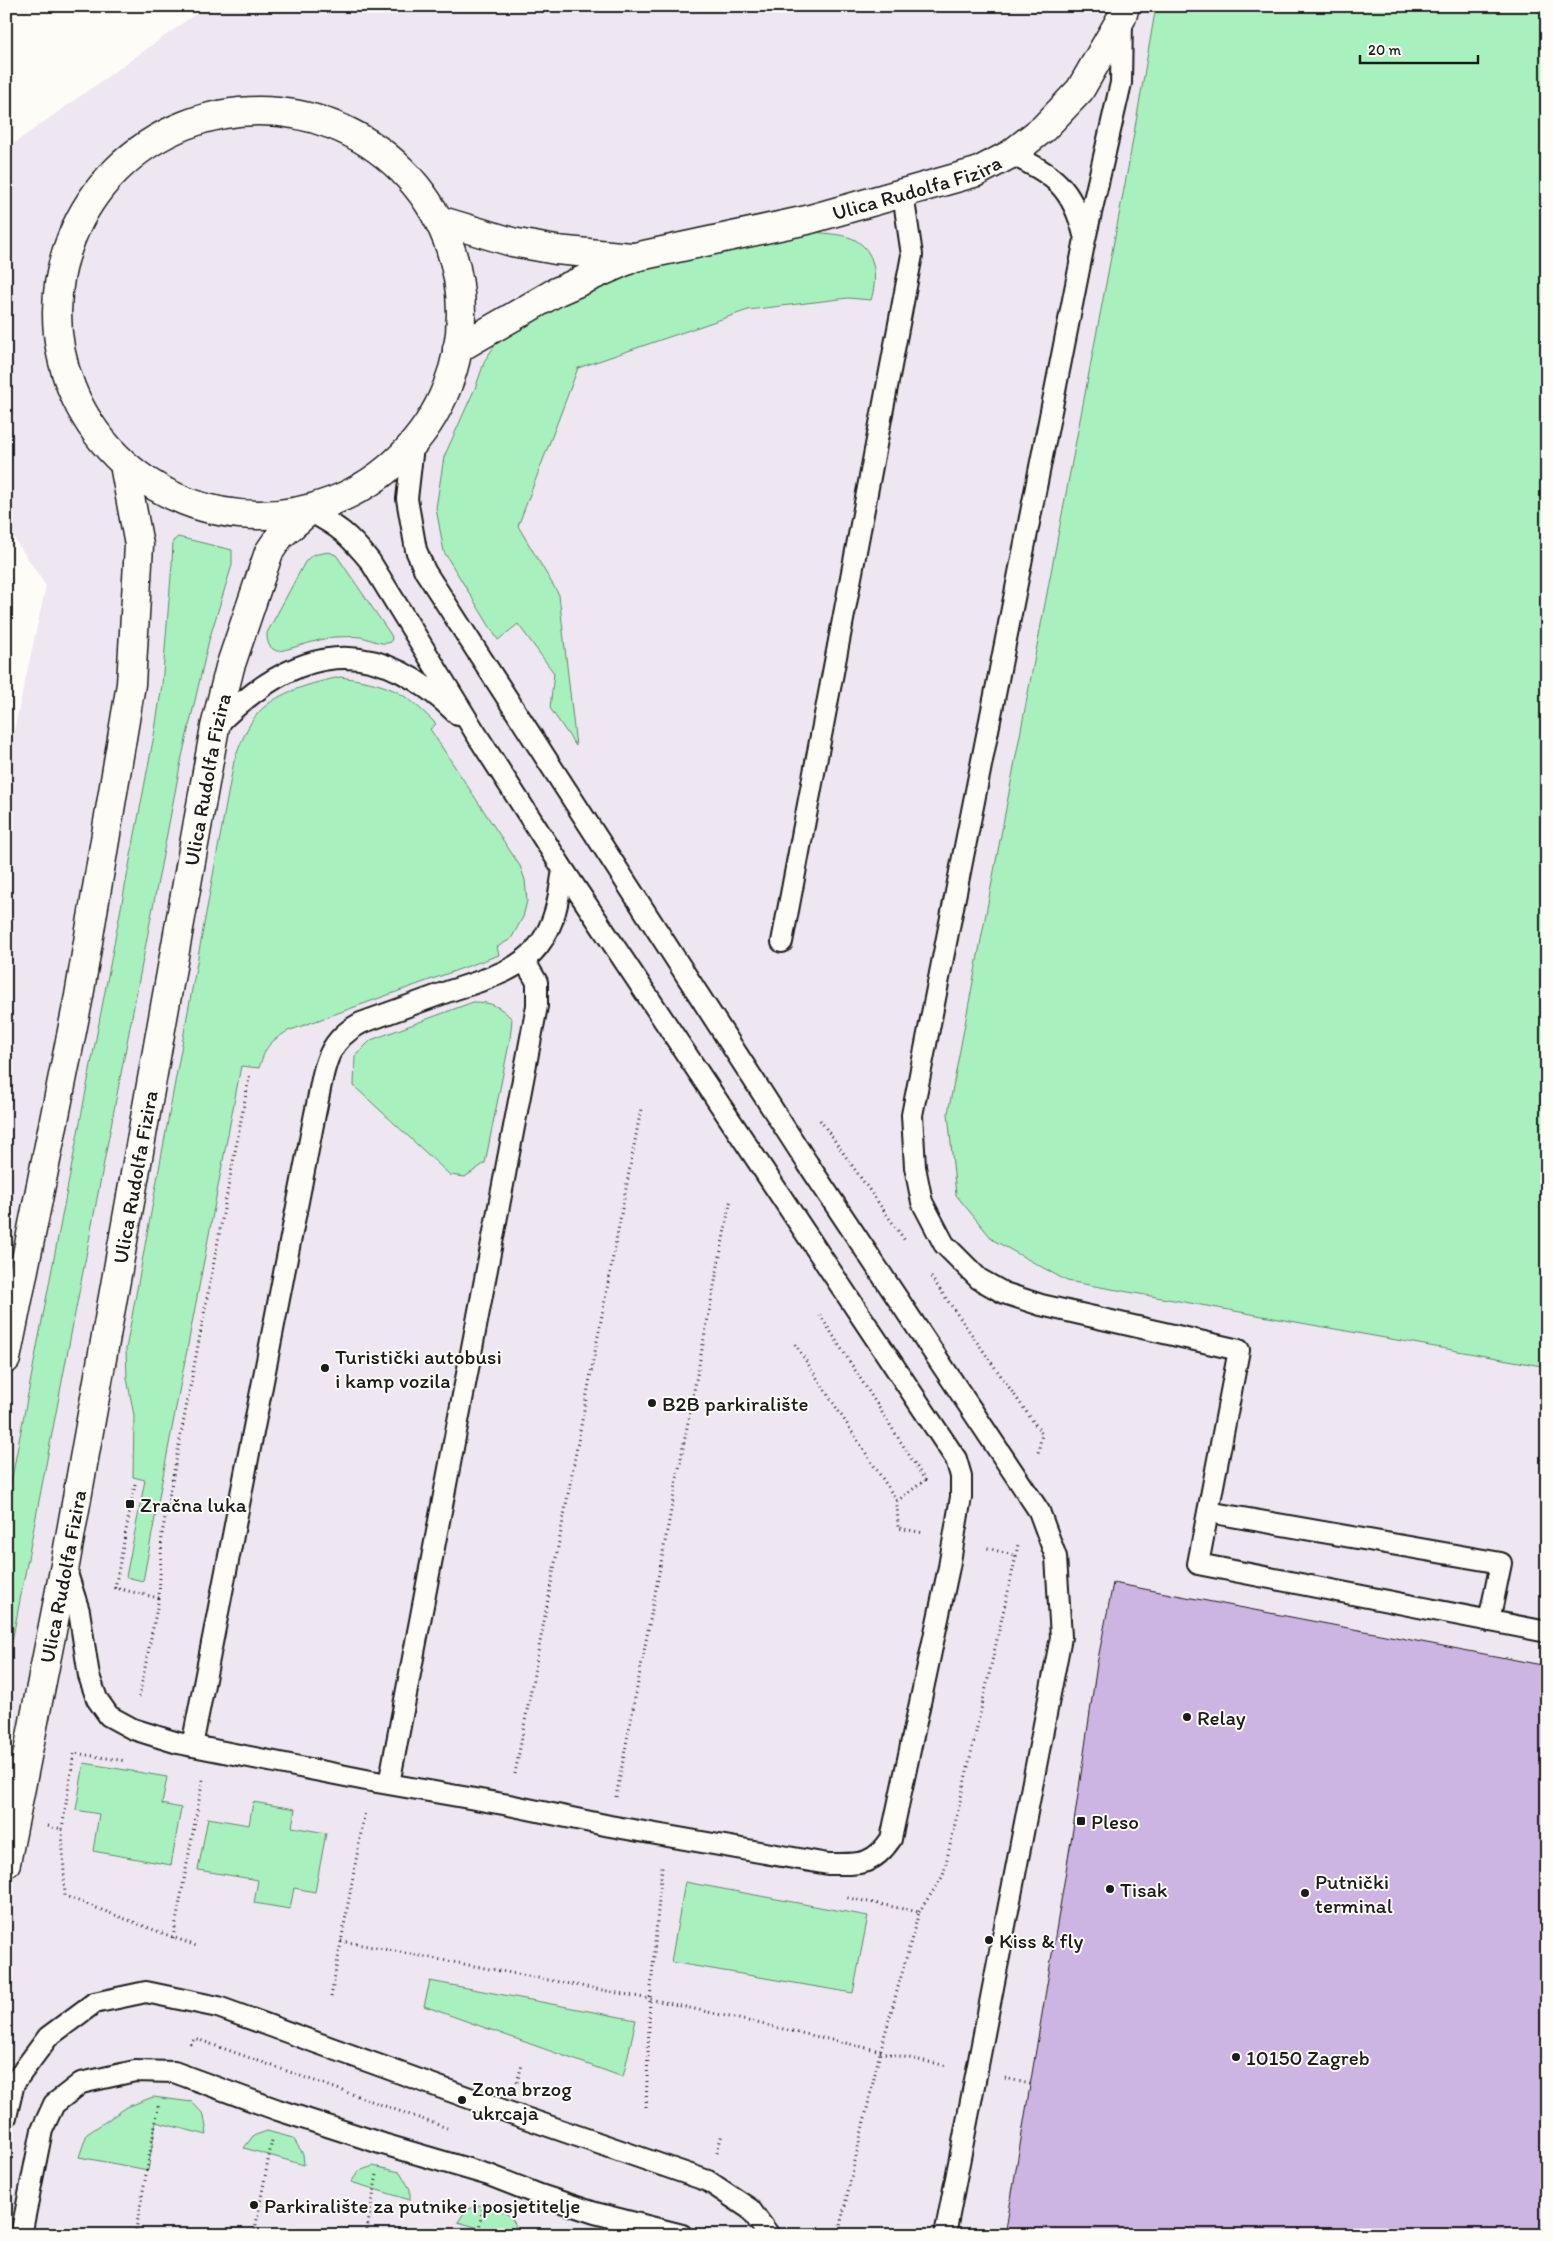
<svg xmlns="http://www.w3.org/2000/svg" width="1553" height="2241" font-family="Itim,sans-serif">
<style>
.built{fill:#eee6f1}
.green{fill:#a8f1be;stroke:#62866d}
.building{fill:#ccb4e3;stroke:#1c1c1c}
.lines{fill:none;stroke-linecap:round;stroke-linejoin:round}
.service-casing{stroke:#1c1c1c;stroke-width:24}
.minor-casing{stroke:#1c1c1c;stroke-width:31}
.path{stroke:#1c1c1c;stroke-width:3;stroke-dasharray:1 4;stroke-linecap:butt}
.service{stroke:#fdfcf7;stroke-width:20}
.minor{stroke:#fdfcf7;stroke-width:28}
.service-bridge-casing{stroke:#1c1c1c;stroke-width:24;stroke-linecap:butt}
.service-bridge{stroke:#fdfcf7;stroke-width:20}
.poi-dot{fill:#1c1c1c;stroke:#fdfcf7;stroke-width:2}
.labels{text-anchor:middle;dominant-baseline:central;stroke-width:4;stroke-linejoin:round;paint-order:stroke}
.street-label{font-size:21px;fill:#1c1c1c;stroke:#fdfcf7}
.poi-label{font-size:21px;fill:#1c1c1c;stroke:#fdfcf7;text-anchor:start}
</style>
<rect width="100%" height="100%" fill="#fdfcf7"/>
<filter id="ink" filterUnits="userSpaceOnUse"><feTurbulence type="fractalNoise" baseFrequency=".02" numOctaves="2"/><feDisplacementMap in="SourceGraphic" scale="10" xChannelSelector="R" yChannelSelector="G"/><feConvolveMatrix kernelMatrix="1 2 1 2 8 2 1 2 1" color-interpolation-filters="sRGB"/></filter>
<g filter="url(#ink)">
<path class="built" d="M 207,6 L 1547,6 L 1547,2235 L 6,2235 L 6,767 L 46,586 L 6,526 L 6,149 Z"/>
<path class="green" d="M 1156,6 L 1547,6 L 1547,1367 L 1067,1281 L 993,1240 L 956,1195 L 948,1113 L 1128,168 Z
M 815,232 C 827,234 847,234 857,241 C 877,254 877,280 871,300 L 848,298 L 748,310 L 578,368 L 518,526 L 559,595 L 576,746 L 550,708 L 554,673 L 518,624 L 498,640 L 444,552 L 436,508 L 444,457 L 476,386 L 485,360 L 502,335 L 634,268 Z
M 178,537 L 232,550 L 232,565 L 209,640 L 181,761 L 6,1673 L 6,1509 L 155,730 L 162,685 L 172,564 L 173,541 Z
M 329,552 L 336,555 L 341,562 L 389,632 L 392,637 L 391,642 C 381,646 371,639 361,637 C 352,636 342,637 334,637 C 322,638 282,652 277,651 C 268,648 267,641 267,633 L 305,562 L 312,555 Z
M 340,677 C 388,684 402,689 436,724 L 430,729 L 520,866 L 525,880 L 527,901 L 523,917 L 511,939 L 497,947 L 499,955 L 288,1031 C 268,1043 266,1046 259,1068 L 241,1066 L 143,1581 L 126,1577 L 145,1480 L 133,1477 L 134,1416 L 127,1378 L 126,1349 L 234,761 C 240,745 247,725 259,712 C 279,691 313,683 340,677 Z
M 473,1002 C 491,1002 500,1006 512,1019 L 510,1039 L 485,1163 L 465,1177 L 450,1175 L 354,1086 L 355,1056 L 371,1040 Z
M 84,1763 L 167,1777 L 162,1804 L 181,1808 L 171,1865 L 93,1851 L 99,1814 L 76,1810 Z
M 253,1802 L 295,1809 L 292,1827 L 326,1833 L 315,1892 L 294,1888 L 290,1909 L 254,1903 L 258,1880 L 198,1870 L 208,1818 L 249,1825 Z
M 685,1882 L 868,1916 L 853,1993 L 671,1962 Z
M 430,1981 L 636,2020 L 623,2077 L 424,2006 Z
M 153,2097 L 192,2102 L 204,2115 L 207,2135 L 156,2122 L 148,2170 L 79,2157 L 87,2134 L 127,2107 Z
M 267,2131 L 293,2138 L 303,2154 L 304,2165 L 244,2148 L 253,2136 Z
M 373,2166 L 400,2172 L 410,2189 L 410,2200 L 351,2182 L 359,2171 Z
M 480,2205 C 499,2210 516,2212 517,2235 L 503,2235 L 458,2222 L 466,2210 Z"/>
<path class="building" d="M 1113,1583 L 1547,1666 L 1547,2235 L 1005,2235 L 1073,1829 L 1097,1664 Z"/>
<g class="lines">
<g class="service-casing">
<path id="service" d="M 1122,19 L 1121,83 L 1085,239 L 912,1115 L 915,1167 L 922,1202 L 944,1244 L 979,1279 L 1004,1293 L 1041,1305 L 1239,1350 L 1198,1564 L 1547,1632
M 1011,154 C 1054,175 1072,187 1084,235
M 413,446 L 407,499 L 416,550 L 425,571 L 808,1164
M 216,726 C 296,645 373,630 458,715
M 782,942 L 912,255 L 903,194
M 1208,1512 L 1501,1563 L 1489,1621
M 65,1567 L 79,1611 L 89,1676 L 97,1699 L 109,1716 L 133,1729 L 178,1743 L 371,1781 L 509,1805 L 610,1826 L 828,1864 C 858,1864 872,1867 891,1839 L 949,1567 L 961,1497 L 961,1476 L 956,1459 L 563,869 L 475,732 L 370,561 C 348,534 339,527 309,511
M 192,1746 L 315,1114 C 324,1075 322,1043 361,1023 C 389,1013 417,1003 444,993 C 475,982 519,973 539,945 C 556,923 559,896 563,869
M 389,1784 L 537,1006 L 537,982 L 524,960
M 6,2117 L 14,2083 L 48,2037 L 94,2003 L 146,1992 L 218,2007 L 508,2112 L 708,2181 L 750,2209 L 769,2235
M 21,2235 L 42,2130 L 54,2104 L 81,2083 L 135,2071 L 174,2072 L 278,2110 L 383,2144 L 489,2175 L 540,2195 L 595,2213 L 682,2235"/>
</g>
<g class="minor-casing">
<g id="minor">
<circle cx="259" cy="313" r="202"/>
<path d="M 442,221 L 512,242 L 556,250 L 631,257"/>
<path id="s1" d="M 457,349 L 556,292 L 635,257 L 807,220 L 977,172 L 1011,154 L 1044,128 L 1080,90 L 1122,17 L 1125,6"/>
<path d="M 6,1359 L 79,996 L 131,684 L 139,545 L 125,470"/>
<path id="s2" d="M 6,1863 L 65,1565 L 215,727 L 230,667 L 269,552 L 280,536 L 309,511"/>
</g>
</g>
<path class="path" d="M 820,1120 L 906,1242
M 931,1277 L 1042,1434 L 1038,1453
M 820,1315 L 925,1480 L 897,1501 L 898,1528 L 924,1533
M 795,1344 L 897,1501
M 135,1484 L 115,1588 L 159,1598
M 1016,1556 L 1018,1544
M 139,1697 L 159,1598 L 162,1534 L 250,1073
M 515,1774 L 641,1109
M 616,1797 L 731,1198
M 48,1826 L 62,1829 L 65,1896 L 199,1947
M 62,1829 L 74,1753 L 126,1761
M 919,1912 L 943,1876 L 1016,1556 L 984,1547
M 173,1938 L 203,1779
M 341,1941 L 650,1999 L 881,2051
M 331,1997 L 365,1811
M 190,2044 L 194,2038 L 447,2128
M 880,2052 L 948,2066
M 1005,2078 L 1030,2084
M 517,2082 L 522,2065
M 646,2107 L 650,1999 L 662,1866
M 717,2152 L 722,2134
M 135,2235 L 159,2103
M 254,2235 L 272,2140
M 366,2235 L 377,2174
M 478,2235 L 483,2206
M 838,2235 L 880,2052 L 919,1912 L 844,1897"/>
<use href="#service" class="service"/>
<use href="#minor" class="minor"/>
<g class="service-bridge-casing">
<path id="service-bridge" d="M 808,1164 L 1039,1511 L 1056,1557 L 1061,1637 L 945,2235"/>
</g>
<use href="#service-bridge" class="service-bridge"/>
</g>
</g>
<g class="poi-dot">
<circle cx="325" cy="1368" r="5"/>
<circle cx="652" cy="1403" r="5"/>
<rect x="125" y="1499" width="10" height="10" rx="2.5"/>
<circle cx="1187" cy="1717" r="5"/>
<rect x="1076" y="1816" width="10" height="10" rx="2.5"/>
<circle cx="1110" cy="1889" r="5"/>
<circle cx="1305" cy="1893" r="5"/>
<circle cx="989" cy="1940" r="5"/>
<circle cx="1236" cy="2057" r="5"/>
<circle cx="462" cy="2100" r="5"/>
<circle cx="254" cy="2205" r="5"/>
</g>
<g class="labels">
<g class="street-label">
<text stroke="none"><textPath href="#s1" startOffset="491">Ulica Rudolfa Fizira</textPath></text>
<text stroke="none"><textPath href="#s2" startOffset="1102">Ulica Rudolfa Fizira</textPath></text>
<text stroke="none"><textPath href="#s2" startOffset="698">Ulica Rudolfa Fizira</textPath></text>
<text stroke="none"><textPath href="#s2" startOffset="292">Ulica Rudolfa Fizira</textPath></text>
</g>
<g class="poi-label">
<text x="335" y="1356">Turistički autobusi<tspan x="335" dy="24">i kamp vozila</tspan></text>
<text x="662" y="1403">B2B parkiralište</text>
<text x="140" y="1504">Zračna luka</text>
<text x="1197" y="1717">Relay</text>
<text x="1091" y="1821">Pleso</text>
<text x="1315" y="1881">Putnički<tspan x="1315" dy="24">terminal</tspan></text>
<text x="1120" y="1889">Tisak</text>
<text x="999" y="1940">Kiss &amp; fly</text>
<text x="1246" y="2057">10150 Zagreb</text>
<text x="472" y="2088">Zona brzog<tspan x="472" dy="24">ukrcaja</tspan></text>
<text x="264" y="2205">Parkiralište za putnike i posjetitelje</text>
</g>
</g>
<rect width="1553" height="2241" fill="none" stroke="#fdfcf7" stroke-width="25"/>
<rect x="12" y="12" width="1528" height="2216" fill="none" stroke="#1c1c1c" stroke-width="2" filter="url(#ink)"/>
<path d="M1360 55v8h118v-8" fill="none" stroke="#1c1c1c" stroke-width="2.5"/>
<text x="1368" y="55" font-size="15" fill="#1c1c1c" stroke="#fdfcf7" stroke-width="4" paint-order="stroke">20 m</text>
</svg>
